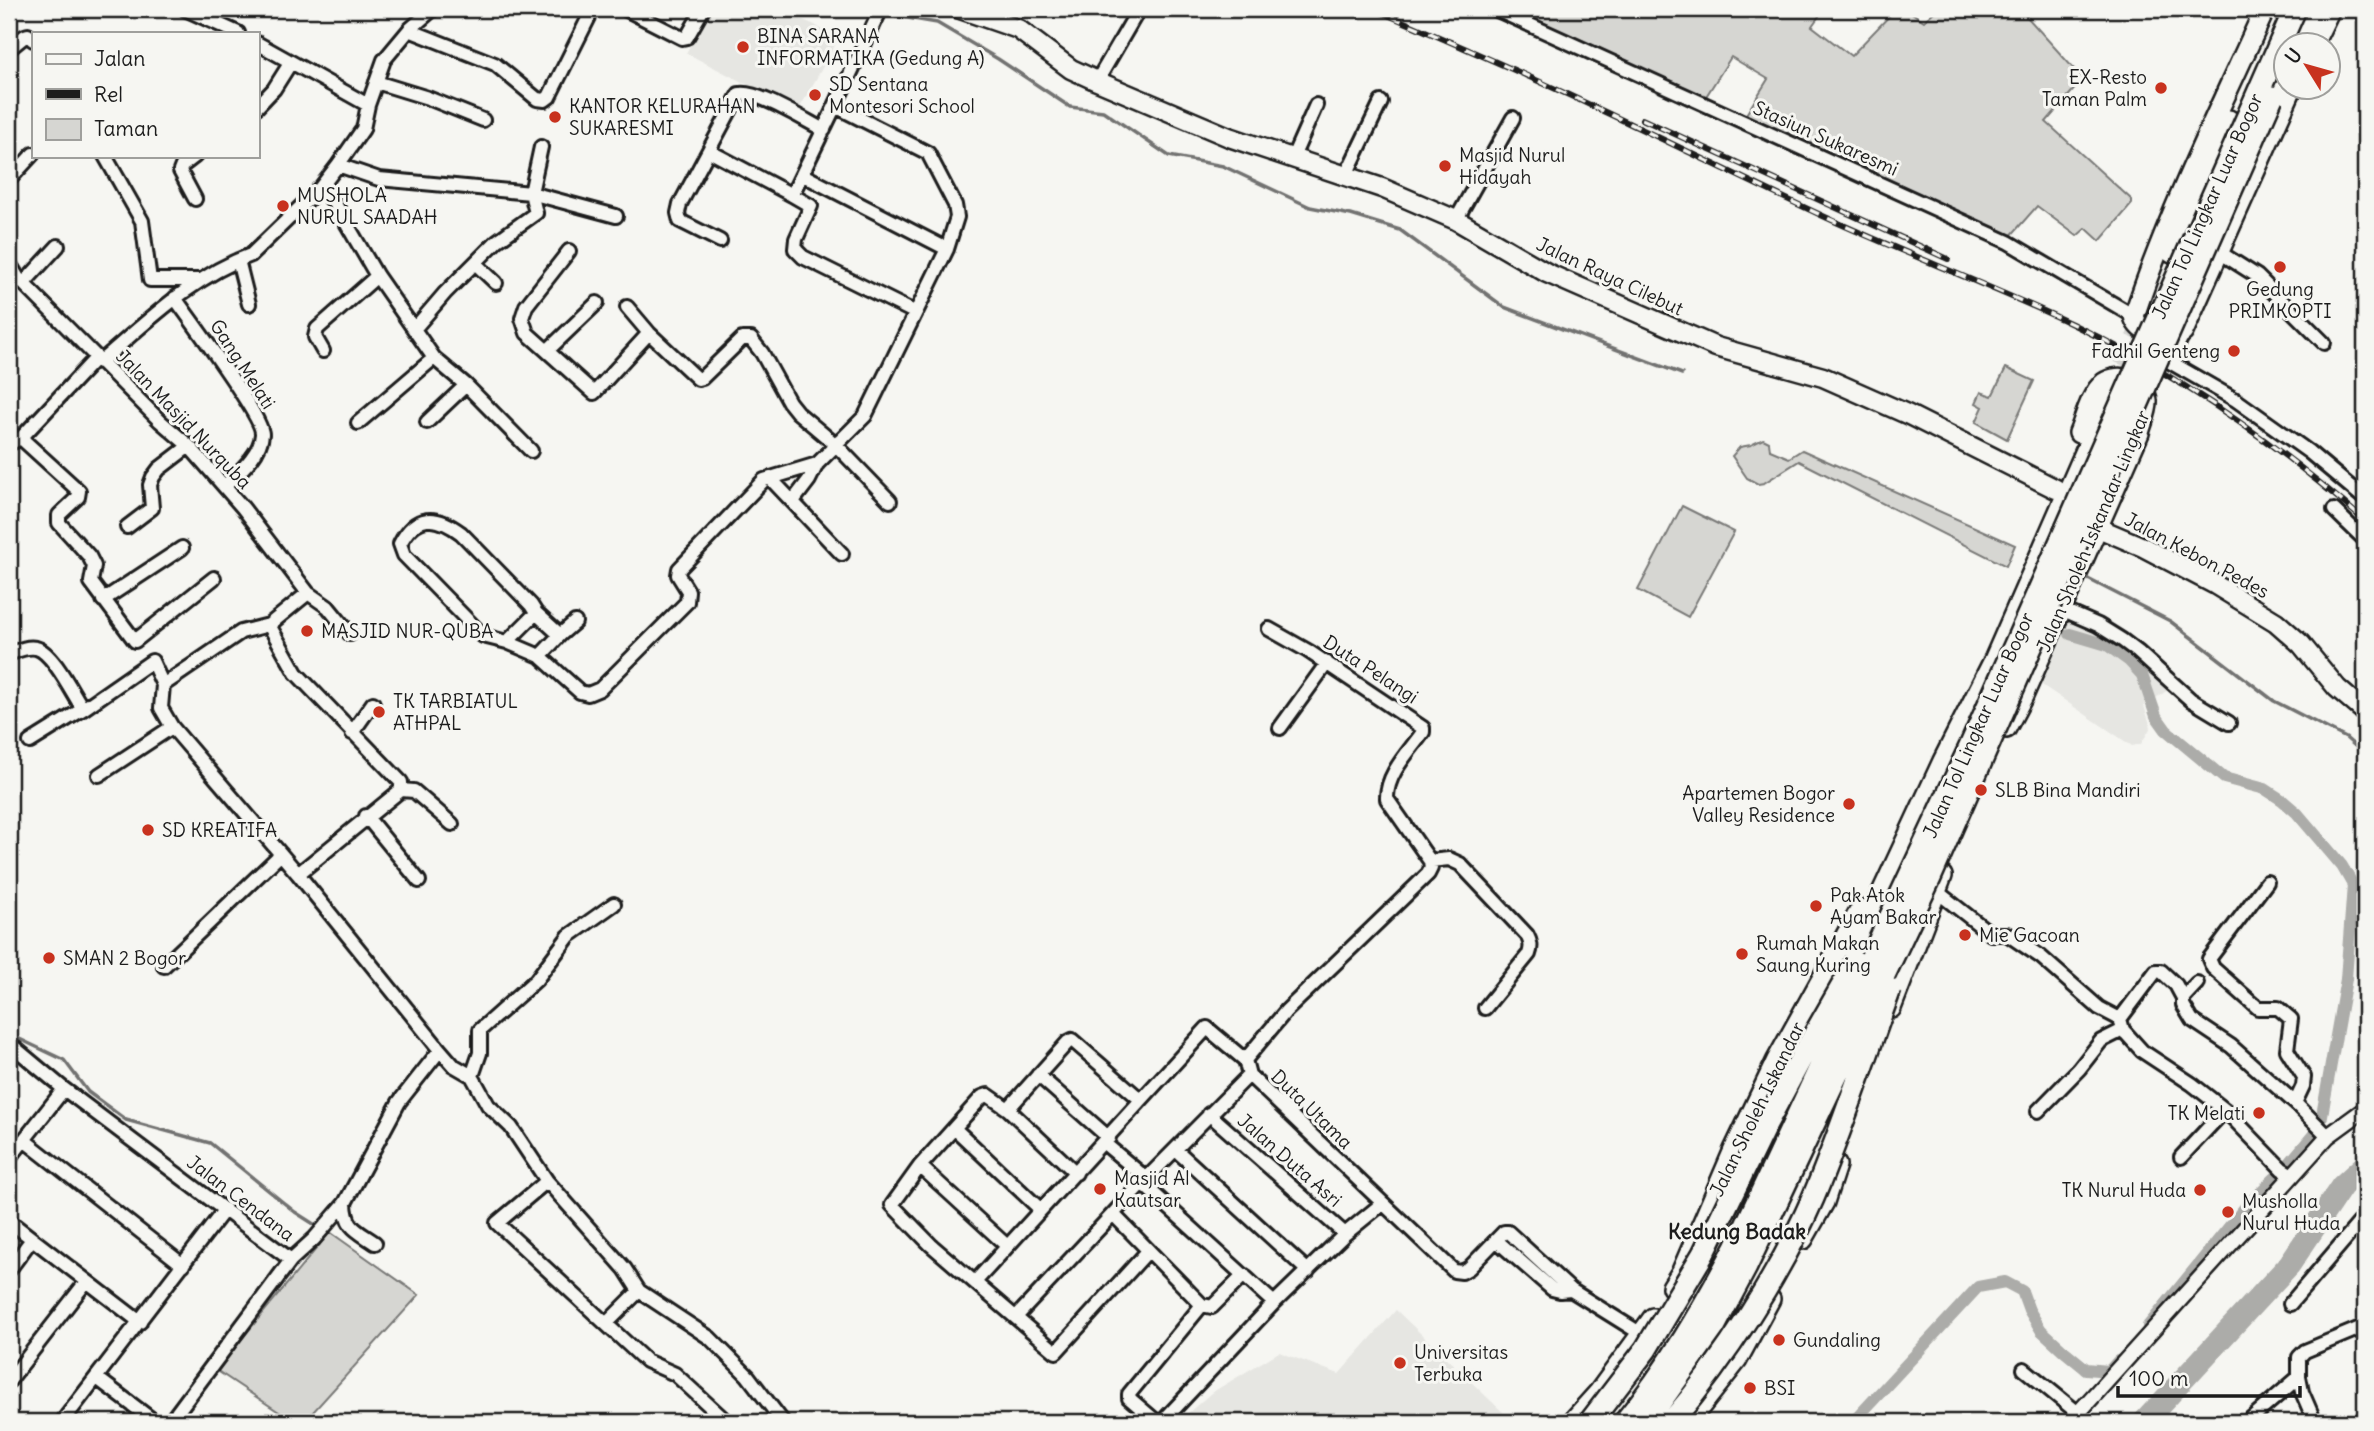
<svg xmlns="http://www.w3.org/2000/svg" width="2374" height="1431" font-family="Delius,sans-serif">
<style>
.built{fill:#e6e6e2}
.green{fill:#d6d6d2;stroke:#797977;stroke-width:2}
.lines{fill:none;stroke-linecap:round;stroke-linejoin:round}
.stream{stroke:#727271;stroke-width:3.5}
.canal{stroke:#acaca9;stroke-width:12}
.river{stroke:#acaca9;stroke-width:23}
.trunk-tunnel{stroke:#d5d5d2;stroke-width:19;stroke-dasharray:19 10;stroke-linecap:butt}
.minor-casing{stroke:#1c1c1c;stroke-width:18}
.tertiary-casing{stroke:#1c1c1c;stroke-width:19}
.secondary-casing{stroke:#1c1c1c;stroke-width:23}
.trunk-casing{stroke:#1c1c1c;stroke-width:24}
.motorway-casing{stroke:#1c1c1c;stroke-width:26}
.minor{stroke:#f6f6f2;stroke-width:12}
.tertiary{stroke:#f6f6f2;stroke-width:14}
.secondary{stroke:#f6f6f2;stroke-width:18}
.trunk{stroke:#f6f6f2;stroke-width:19}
.motorway{stroke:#f6f6f2;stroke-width:21}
.rail-casing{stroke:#1c1c1c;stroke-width:6}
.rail{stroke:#f6f6f2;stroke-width:3.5;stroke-dasharray:10;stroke-linecap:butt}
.motorway-bridge-casing{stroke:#1c1c1c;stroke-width:26;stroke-linecap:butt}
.motorway-bridge{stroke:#f6f6f2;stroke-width:21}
.poi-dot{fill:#c8321e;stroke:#f6f6f2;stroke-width:2.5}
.labels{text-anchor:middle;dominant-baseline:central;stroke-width:6;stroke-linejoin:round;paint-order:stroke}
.poi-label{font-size:19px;fill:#1c1c1c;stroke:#f6f6f2;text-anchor:start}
.street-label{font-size:19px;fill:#1c1c1c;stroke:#f6f6f2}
.neighbourhood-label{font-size:21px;font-weight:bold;fill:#1c1c1c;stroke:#f6f6f2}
</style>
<rect width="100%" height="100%" fill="#f6f6f2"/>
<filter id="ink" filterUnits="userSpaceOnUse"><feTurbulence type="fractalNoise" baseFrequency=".0143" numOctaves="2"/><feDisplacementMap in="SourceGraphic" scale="14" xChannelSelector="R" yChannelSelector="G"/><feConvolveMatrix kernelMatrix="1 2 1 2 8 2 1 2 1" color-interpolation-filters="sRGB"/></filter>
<g filter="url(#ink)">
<path class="built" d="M 711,9 L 777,9 L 815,25 L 838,40 L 798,111 L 686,53 Z
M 2063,616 L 2099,630 L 2152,670 L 2168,690 L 2144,706 L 2151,727 L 2141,744 L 2132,746 L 2036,681 Z
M 1396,1310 L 1513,1422 L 1178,1422 L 1211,1393 L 1279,1352 L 1339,1374 Z"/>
<path class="green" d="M 1510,9 L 1824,9 L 1812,26 L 1851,56 L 1896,9 L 1906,9 L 1924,21 L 1937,9 L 2020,9 L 2083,79 L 2046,122 L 2132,200 L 2132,204 L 2100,241 L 2086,228 L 2077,236 L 2037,206 L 2009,238 L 1745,116 L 1768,79 L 1731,57 L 1705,98 Z
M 2006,368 L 2034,381 L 2007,439 L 1976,422 L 1983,407 L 1976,403 L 1981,392 L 1992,396 Z
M 1763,439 L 1769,442 L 1770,450 L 1789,458 L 1802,450 L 2015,545 L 2006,566 L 1799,461 L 1764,483 L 1758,484 L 1747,478 L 1732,456 L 1740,447 L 1751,445 Z
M 1682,506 L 1734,532 L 1688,617 L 1638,590 Z
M 330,1232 L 419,1295 L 304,1422 L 294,1422 L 216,1370 Z"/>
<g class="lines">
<path class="stream" d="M 870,9 L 896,16 L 937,23 L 998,59 L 1070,107 L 1103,111 L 1169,156 L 1223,166 L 1310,207 L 1351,215 L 1400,230 L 1504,307 L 1682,374
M 2086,578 L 2170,621 L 2274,701 L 2346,738 L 2365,755
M 9,1034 L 64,1060 L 88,1092 L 126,1120 L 210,1143 L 295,1212 L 320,1228"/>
<path class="canal" d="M 2070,634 L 2107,645 L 2129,661 L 2142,675 L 2156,716 L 2166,730 L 2224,778 L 2265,789 L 2282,800 L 2297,813 L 2342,866 L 2353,885 L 2346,979 L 2321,1121
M 2288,1165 L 2314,1134
M 2148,1326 L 2247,1205 L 2279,1174
M 1853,1422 L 1978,1287 L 2005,1282 L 2022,1291 L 2029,1310 L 2041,1330 L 2064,1351 L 2086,1369 L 2109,1371 L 2118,1361"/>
<path class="river" d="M 2144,1422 L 2289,1265 L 2342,1186 L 2365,1165"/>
<path class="trunk-tunnel" d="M 2111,392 L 2151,303"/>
<g class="minor-casing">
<path id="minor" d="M 185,9 L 238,33
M 625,9 L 682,38 L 687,37 L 703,9
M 1495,9 L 2008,242 L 2134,316
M 409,30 L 495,64 L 537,99 L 545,100 L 549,97 L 593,9
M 257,43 L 368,105
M 9,49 L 25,36 L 28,35 L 33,40
M 1097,81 L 1139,9
M 376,82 L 428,98 L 483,120
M 835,106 L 792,195 L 811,206 L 796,239 L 795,249 L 803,257 L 914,312
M 257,107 L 274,89 L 291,62
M 541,147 L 531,193 L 616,216
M 709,151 L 792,195
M 105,156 L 142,221 L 150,280 L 200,280
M 1293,157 L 1316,105
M 338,165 L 379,179 L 531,193 L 536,213 L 497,241 L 445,293 L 415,328
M 803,175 L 947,249
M 1346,175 L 1381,102
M 9,180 L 33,154
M 321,187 L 334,202 L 377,276 L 434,358 L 466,385 L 531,451
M 195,199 L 180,171 L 182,166 L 195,156
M 1456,220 L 1513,118
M 720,241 L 680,221 L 678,213 L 680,204 L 739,94 C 757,90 806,121 824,130
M 569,251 L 526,306 L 522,318 L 527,333 L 594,393 L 649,333
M 2219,252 L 2257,276 L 2324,343
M 238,260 L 249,304
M 9,263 L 18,278 L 160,421 L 189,446 L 243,508 L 308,593 L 328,607 L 350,634
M 476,264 L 496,283
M 24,283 L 58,246
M 175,298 C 189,318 263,417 262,434 C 261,454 238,473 225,486
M 627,307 L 649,333 L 698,379 L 702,378 L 742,339 L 751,339 L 762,353 L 789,402 L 797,412 L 836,445 L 890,501
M 2183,334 L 2170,362 L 2236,400 L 2309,452 L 2365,499
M 548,350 L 597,303
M 323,351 L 315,337 L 317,329 L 377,276
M 100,362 C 147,322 193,276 251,255 L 321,187 L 338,165 L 363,129 L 368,105 L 384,60 L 409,30 L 433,9
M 427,422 L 466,385
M 358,423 L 434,358
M 21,438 L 79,491 L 78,497 L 59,515 L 59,523 L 89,556 L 94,566 L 91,582 L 135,641 L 214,578
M 9,444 L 21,438 L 97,357
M 770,478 L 842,554
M 793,501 L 809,480 L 817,464
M 2334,510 L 2365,540
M 127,527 L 152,508 L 150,485 L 153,477 L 159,469 L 189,446
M 103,600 L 182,548
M 2061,609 L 2098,625 L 2122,640 L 2138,652 L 2191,700 L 2229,723
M 536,613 L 560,635 L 540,656
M 269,625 L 296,673 L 401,782 L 401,790 L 298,874
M 560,635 L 575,622
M 507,642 L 536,613 L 531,605 L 461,533 C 436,514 415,514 400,544 L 404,555 L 483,636 L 507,642 L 540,656 L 580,692 L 588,694 L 600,689 L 687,602 L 688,591 L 678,575 L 679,569 L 764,480 L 817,464 L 865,416 L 947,249 L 957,217 L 955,205 L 928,153 L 835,106 L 881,9
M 9,654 C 17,651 26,646 36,648 C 53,652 73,694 83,709 L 152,661 L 163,685
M 163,685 L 161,708 L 172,727 L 298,874 L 440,1050 L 453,1065 L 472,1076 L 488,1105 L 511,1127 L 547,1181 L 625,1269 L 639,1291 L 710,1338 L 748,1376 L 783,1422
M 163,685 L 241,632 L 269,625 L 308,593
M 1280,728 L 1327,663
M 352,733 L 373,703
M 30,742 L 83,709
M 99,775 L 172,727
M 401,790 L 414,791 L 452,824
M 366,816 L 419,881
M 1430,861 L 1449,859 L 1460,864 L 1527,935 C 1530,941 1532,946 1529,954 L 1485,1008
M 2267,882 L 2209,959 L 2213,968 L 2258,1008 L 2278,1008 L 2291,1019 L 2287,1050 L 2304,1077 L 2303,1086 L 2295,1103 L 2328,1136
M 1935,890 L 1991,934 L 2007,934 L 2041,957 L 2099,1008 L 2120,1019 L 2123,1030 L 2142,1051 L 2192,1084 L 2225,1110 L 2282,1169 L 2292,1175
M 164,966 L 281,854
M 2183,998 L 2183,1005 L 2192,1020 L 2231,1046 L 2295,1103
M 2120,1019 L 2156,971 L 2161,971 L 2176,985 L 2183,998 L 2197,983
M 9,1043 L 64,1089 L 291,1260 L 170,1422
M 1245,1060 L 1286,1011 L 1428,874 L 1431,868 L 1430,861 L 1387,799 C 1386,774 1409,752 1423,732 L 1423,728 L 1308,651 L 1269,629
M 1038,1075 L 1109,1138
M 472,1076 L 480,1053 L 480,1030 L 536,980 L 569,936 L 614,904
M 1008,1109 L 1068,1042 L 1072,1040 L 1141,1100
M 2038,1111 L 2079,1069 L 2101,1041 L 2123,1030
M 1209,1114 L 1345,1234
M 954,1128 L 1041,1210
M 24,1140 L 183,1265
M 1104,1143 L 1147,1179
M 1176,1150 L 1308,1271
M 2181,1157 L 2225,1110
M 9,1159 L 64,1089
M 920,1166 L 1007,1246
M 1076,1173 L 1008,1109 L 988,1095 L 982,1097 L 920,1166 L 892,1205 L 931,1245 L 1056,1352 L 1148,1251
M 547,1181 L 497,1223 L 646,1361 L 675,1374 L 727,1422
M 1142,1183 L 1274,1303 L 1345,1234 L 1383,1203
M 345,1203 C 346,1228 356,1230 375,1243
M 1114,1215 L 1202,1305 L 1212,1307 L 1244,1275
M 9,1221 L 140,1322
M 1496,1240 L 1552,1289 L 1560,1291 L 1571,1290
M 291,1260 L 314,1239 L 345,1203 L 399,1102 L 440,1050
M 9,1270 L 32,1239
M 975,1282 L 1207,1028 L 1245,1060 L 1249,1075 L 1454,1271 L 1462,1272 L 1469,1268 L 1504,1232 L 1508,1232 L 1571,1290 L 1643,1335
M 2290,1304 L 2365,1216
M 1016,1317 L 1142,1183 L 1249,1075
M 607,1323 L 639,1291
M 2024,1369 L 2078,1413
M 2299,1377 L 2302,1392 L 2315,1422
M 97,1378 L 155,1422
M 9,1381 L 86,1282
M 62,1422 L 225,1209
M 1157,1422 L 1129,1398 L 1129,1394 L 1202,1305
M 1162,1422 L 1274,1303
M 2247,1422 L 2299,1377 L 2299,1357 L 2305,1351 L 2365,1326"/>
</g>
<g class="tertiary-casing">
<path id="tertiary" d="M 2070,1422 L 2328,1136 L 2365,1109"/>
</g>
<g class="secondary-casing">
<path id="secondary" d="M 960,9 L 1018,29 L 1071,69 L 1097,81 L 1229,137 L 1382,188 L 1456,220 L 1547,273 L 1716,347 L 1823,377 L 1909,415 L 2056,489
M 2096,527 L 2143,547 L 2214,584 L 2276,622 L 2301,644 L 2337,688 L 2365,712"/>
</g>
<g class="trunk-casing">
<path id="trunk" d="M 2265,9 C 2219,110 2169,211 2134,316 C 2137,331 2157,338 2171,340 L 2183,332 L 2292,88
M 2312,46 L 2330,9
M 2172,253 L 2229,120
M 2006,728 L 2023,696 L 2139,433 C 2141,424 2148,410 2147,401 C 2145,381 2119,372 2104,383 C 2091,393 2085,419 2079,433
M 1844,974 L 1943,761 L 1994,660 L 2111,393
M 1891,1008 L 1942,876
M 1803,1239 L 1824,1202 L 1836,1165
M 1672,1287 L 1682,1271 L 1734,1150 L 1777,1060 L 1860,910
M 1572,1422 L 1599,1392 L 1653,1318
M 1688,1422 L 1737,1360 L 1770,1299"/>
</g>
<g class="motorway-casing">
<path id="motorway" d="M 2298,46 L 2317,9
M 2272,97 L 2286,68"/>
</g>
<use href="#minor" class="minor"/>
<use href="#tertiary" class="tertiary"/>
<use href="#secondary" class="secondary"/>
<use href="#trunk" class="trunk"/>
<use href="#motorway" class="motorway"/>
<g class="rail-casing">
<path id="rail" d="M 1374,9 C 1446,40 1519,71 1590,105 C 1668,141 1745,180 1823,216 C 1905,254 1990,285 2072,324 C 2179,375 2276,443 2365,521
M 1642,119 L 1948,259"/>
</g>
<use href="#rail" class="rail"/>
<g class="motorway-bridge-casing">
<path id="motorway-bridge" d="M 1590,1422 L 1646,1349 L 1703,1254 L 1767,1122 L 1805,1051 L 1856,962
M 1625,1422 C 1669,1368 1703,1309 1736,1247 L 1970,747 L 2295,9
M 1646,1422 L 1714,1327 L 1746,1267 L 1930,878 L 2272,97
M 1671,1422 C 1725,1359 1780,1274 1813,1198 C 1842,1130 1865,1058 1890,989"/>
</g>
<use href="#motorway-bridge" class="motorway-bridge"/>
</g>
</g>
<g class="poi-dot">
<circle cx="743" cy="47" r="7"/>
<circle cx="2161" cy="88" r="7"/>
<circle cx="815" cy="95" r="7"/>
<circle cx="555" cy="117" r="7"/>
<circle cx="1445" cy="166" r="7"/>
<circle cx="283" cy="206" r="7"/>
<circle cx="2280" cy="267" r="7"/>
<circle cx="2234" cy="351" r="7"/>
<circle cx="307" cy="631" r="7"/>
<circle cx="379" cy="712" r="7"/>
<circle cx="1981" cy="790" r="7"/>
<circle cx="1849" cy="804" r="7"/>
<circle cx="148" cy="830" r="7"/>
<circle cx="1816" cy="906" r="7"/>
<circle cx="1965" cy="935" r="7"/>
<circle cx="1742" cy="954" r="7"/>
<circle cx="49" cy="958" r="7"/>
<circle cx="2259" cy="1113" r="7"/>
<circle cx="1100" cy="1189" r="7"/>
<circle cx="2200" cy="1190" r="7"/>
<circle cx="2228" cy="1212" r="7"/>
<circle cx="1779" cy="1340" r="7"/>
<circle cx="1400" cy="1363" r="7"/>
<circle cx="1750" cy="1388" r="7"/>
</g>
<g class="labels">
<g class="poi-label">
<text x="757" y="36">BINA SARANA<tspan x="757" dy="22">INFORMATIKA (Gedung A)</tspan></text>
<text x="2147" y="77" text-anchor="end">EX-Resto<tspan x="2147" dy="22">Taman Palm</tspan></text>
<text x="829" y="84">SD Sentana<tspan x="829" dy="22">Montesori School</tspan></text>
<text x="569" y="106">KANTOR KELURAHAN<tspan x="569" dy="22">SUKARESMI</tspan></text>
<text x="1459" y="155">Masjid Nurul<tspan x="1459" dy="22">Hidayah</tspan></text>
<text x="297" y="195">MUSHOLA<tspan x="297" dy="22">NURUL SAADAH</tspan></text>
<text x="2280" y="289" text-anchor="middle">Gedung<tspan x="2280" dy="22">PRIMKOPTI</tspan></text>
<text x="2220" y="351" text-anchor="end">Fadhil Genteng</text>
<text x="321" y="631">MASJID NUR-QUBA</text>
<text x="393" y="701">TK TARBIATUL<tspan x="393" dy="22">ATHPAL</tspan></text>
<text x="1995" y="790">SLB Bina Mandiri</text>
<text x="1835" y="793" text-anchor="end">Apartemen Bogor<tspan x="1835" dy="22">Valley Residence</tspan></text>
<text x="162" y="830">SD KREATIFA</text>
<text x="1830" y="895">Pak Atok<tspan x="1830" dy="22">Ayam Bakar</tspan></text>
<text x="1979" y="935">Mie Gacoan</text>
<text x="1756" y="943">Rumah Makan<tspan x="1756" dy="22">Saung Kuring</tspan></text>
<text x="63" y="958">SMAN 2 Bogor</text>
<text x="2245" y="1113" text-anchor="end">TK Melati</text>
<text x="1114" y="1178">Masjid Al<tspan x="1114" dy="22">Kautsar</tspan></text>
<text x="2186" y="1190" text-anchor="end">TK Nurul Huda</text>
<text x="2242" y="1201">Musholla<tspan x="2242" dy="22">Nurul Huda</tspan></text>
<text x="1793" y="1340">Gundaling</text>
<text x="1414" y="1352">Universitas<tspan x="1414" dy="22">Terbuka</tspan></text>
<text x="1764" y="1388">BSI</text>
</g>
<g class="street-label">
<text transform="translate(1826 138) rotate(24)">Stasiun Sukaresmi</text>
<text transform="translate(2207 206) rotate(-66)">Jalan Tol Lingkar Luar Bogor</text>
<text transform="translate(1610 276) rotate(25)">Jalan Raya Cilebut</text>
<text transform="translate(243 364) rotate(57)">Gang Melati</text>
<text transform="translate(184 419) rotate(46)">Jalan Masjid Nurquba</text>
<text transform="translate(2093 531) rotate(-67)">Jalan Sholeh Iskandar Lingkar</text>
<text transform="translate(2197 555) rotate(28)">Jalan Kebon Pedes</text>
<text transform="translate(1371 669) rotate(33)">Duta Pelangi</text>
<text transform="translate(1978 725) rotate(-66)">Jalan Tol Lingkar Luar Bogor</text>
<text transform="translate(1312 1109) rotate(44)">Duta Utama</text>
<text transform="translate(1757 1109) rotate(-64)">Jalan Sholeh Iskandar</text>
<text transform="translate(1290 1160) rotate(41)">Jalan Duta Asri</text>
<text transform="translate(241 1198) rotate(37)">Jalan Cendana</text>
</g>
<g class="neighbourhood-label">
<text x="1737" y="1231">Kedung Badak</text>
</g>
</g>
<rect width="2374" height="1431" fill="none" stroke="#f6f6f2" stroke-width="35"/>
<rect x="18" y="18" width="2339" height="1396" fill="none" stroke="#1c1c1c" stroke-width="2.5" filter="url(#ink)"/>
<rect x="32" y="32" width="228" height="126" fill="#f6f6f2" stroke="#9f9f9c" stroke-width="2"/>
<rect x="46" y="54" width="35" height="10" fill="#f6f6f2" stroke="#9f9f9c" stroke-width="2"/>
<text x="94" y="66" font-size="21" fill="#1c1c1c">Jalan</text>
<rect x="46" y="89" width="35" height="10" fill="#1c1c1c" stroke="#9f9f9c" stroke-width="2"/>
<text x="94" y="102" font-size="21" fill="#1c1c1c">Rel</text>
<rect x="46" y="119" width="35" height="21" fill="#d6d6d2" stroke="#9f9f9c" stroke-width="2"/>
<text x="94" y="136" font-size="21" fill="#1c1c1c">Taman</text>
<g transform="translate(2307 66) rotate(307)"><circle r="33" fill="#f6f6f2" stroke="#9f9f9c" stroke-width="2"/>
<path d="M0-5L12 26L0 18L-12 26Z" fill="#c8321e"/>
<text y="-10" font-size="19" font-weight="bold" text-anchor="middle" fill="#1c1c1c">U</text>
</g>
<path d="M2118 1386v10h182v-10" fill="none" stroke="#1c1c1c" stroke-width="3.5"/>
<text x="2129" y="1386" font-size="21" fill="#1c1c1c" stroke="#f6f6f2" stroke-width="5" paint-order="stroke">100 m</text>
</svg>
